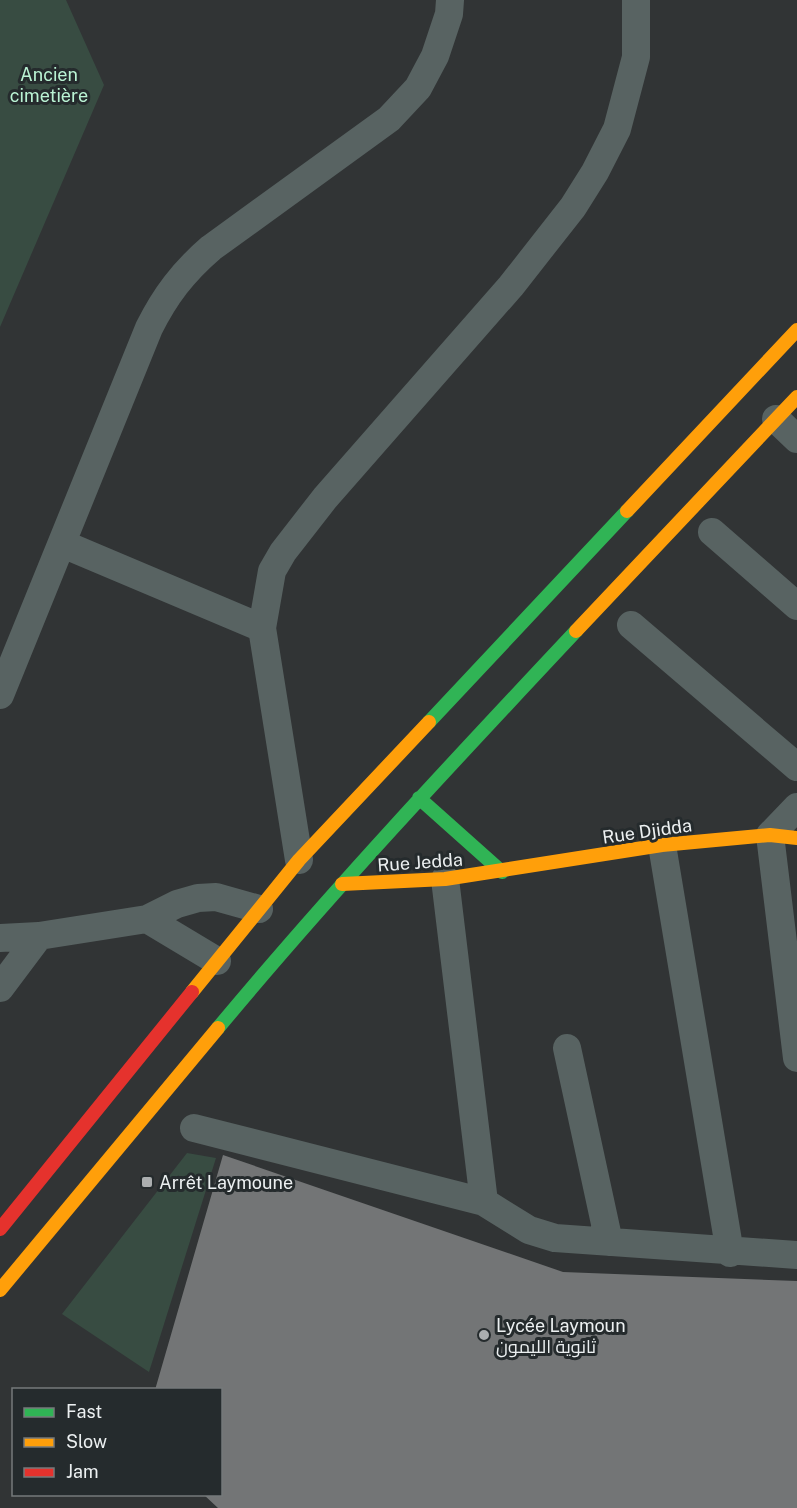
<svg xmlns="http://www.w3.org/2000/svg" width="797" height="1508" font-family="'Public Sans',Cairo,sans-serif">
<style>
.green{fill:#384c42}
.building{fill:#737576}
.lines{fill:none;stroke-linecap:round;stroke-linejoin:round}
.street{stroke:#586362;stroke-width:28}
.fast{stroke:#30b455;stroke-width:14}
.slow{stroke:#ff9f0a;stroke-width:14}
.jam{stroke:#e5322d;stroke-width:14}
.poi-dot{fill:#abaeaf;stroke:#252b2d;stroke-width:2}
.labels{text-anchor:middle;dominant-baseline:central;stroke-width:6;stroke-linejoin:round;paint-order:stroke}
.park-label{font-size:18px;fill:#baf3d4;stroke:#252b2d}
.street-label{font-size:18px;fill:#ecf0f1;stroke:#252b2d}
.poi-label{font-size:18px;fill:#ecf0f1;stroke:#252b2d;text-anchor:start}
</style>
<rect width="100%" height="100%" fill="#313435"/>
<path class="green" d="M 0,0 L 66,0 L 104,85 L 0,327 Z
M 187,1153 L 216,1158 L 149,1372 L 62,1314 Z"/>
<path class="building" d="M 223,1155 L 563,1272 L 797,1281 L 797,1508 L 218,1508 L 203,1494 L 220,1494 L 220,1390 L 155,1390 Z"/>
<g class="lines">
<path class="street" d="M 776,419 L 797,439
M 712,532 L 797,606
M 63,544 L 262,628
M 631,625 L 797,767
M 0,695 L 149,328 C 165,296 183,272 211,248 L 389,119 L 418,88 L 435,56 L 449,14 L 450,0
M 797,807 L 770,835 L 797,1058
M 662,845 L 730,1253
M 299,860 L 262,628 L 272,571 L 283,552 L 325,498 L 511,286 L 573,207 L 595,172 L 617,129 L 636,57 L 636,0
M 445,879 L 484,1202
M 147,919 L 217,961
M 0,938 L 39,936 L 147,919 L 177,904 L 198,898 L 216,897 L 259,909
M 0,988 L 39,936
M 567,1048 L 609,1242
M 194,1128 L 484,1202 L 529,1230 L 555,1238 L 797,1255"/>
<path class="fast" d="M 429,722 L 627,511
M 419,798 L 502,872
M 218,1028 C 332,891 454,761 576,631"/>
<path class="slow" d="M 627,511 L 797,330
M 576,631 L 797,397
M 342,884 L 445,879 L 662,845 L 770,835 L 797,838
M 192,992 L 299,860 L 429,722
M 0,1290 L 218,1028"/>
<path class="jam" d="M 0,1229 L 192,992"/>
</g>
<g class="poi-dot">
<rect x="141" y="1176" width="12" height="12" rx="3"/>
<circle cx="484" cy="1335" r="6"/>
</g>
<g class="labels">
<g class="park-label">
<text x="49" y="74">Ancien<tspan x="49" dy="21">cimetière</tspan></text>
</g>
<g class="street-label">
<text transform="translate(647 831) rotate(-8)">Rue Djidda</text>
<text transform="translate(420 862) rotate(-4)">Rue Jedda</text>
</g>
<g class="poi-label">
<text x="159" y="1182">Arrêt Laymoune</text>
<text x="496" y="1325">Lycée Laymoun<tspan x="496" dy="21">ثانوية الليمون</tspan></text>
</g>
</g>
<rect x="12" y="1388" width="210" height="108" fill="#252b2d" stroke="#757a7b" stroke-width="1.5"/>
<rect x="24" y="1408" width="30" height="9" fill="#30b455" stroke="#757a7b" stroke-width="1.5"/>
<text x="66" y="1418" font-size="18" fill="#ecf0f1">Fast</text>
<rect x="24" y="1438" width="30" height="9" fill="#ff9f0a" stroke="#757a7b" stroke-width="1.5"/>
<text x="66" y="1448" font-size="18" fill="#ecf0f1">Slow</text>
<rect x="24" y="1468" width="30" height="9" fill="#e5322d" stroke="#757a7b" stroke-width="1.5"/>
<text x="66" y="1478" font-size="18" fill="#ecf0f1">Jam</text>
</svg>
